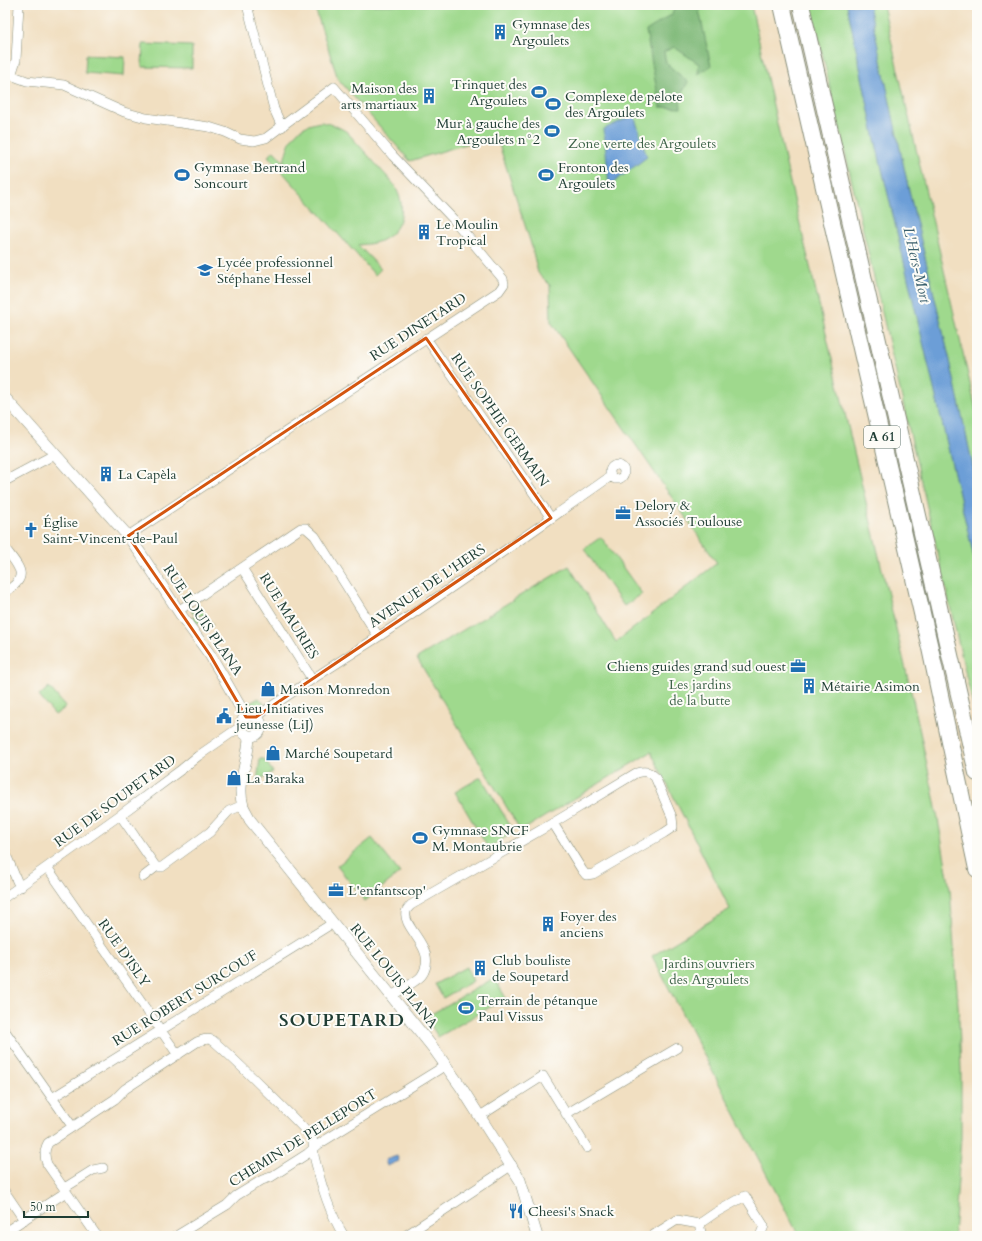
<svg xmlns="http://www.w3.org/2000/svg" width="982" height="1241" font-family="Cardo,serif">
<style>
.green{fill:#9fd98d;stroke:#5f8b60}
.forest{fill:#7fb978;stroke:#4f7b56}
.water{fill:#6c9ed7;stroke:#466e86}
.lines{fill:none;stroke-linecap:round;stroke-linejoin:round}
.minor-casing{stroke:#888e7a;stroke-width:10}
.tertiary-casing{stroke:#888e7a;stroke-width:12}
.motorway-casing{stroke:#888e7a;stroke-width:18}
.minor{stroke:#fff;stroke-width:9}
.tertiary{stroke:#fff;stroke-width:11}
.motorway{stroke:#fff;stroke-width:16}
.marked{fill:none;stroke:#d45610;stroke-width:3;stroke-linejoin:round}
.labels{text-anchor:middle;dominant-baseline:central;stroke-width:4;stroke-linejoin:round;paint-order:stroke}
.shield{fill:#fdfcf7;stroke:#62766e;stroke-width:1}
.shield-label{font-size:13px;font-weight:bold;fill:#1f3d34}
.poi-label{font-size:14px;fill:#1f3d34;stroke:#fdfcf7;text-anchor:start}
.park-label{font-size:14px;fill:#3f644a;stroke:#fdfcf7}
.street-label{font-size:14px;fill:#1f3d34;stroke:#fdfcf7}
.water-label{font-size:15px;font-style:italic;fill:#3a5f6d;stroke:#fdfcf7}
.district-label{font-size:18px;font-weight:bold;letter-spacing:1px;fill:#1f3d34;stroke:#fdfcf7}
</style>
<rect width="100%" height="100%" fill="#fdfcf7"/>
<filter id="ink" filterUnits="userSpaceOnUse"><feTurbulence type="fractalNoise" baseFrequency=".025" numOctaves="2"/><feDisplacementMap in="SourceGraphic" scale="8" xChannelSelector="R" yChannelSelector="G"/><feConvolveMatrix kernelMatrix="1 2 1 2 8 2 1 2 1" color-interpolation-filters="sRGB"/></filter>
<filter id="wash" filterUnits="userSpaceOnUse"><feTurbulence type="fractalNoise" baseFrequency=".012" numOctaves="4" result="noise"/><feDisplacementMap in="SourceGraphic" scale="16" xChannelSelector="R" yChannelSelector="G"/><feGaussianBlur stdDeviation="0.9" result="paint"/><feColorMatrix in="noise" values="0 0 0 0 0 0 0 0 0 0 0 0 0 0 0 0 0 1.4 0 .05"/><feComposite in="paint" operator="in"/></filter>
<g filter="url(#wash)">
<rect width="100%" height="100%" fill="#f1dfc1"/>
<path class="green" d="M 314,5 L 751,5 L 789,178 L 914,704 L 935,802 L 950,889 L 959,1020 L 961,1070 L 961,1138 L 954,1236 L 799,1236 L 652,956 L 730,909 L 651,752 L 521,831 L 417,658 L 569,566 L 616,642 L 717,563 L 551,322 L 550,285 L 538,273 L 531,244 L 496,135 L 410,161 L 338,79 Z
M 811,5 L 847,5 L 874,135 L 977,570 L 977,723 Z
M 869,5 L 883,5 L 977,414 L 977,485 L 950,361 L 909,191 Z
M 143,44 L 192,46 L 192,68 L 142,67 Z
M 86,55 L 125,57 L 124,76 L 85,73 Z
M 321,122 C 331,124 338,126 347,132 L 392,182 C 406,201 406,228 382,240 C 375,244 366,244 358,245 L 381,269 L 375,275 L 268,156 L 274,151 L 284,162 C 289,139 295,126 321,122 Z
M 601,537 L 642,594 L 624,606 L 584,549 Z
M 199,606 L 201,607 L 206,616 L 192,613 L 192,610 Z
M 193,616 L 209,619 L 213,625 L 195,622 L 193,618 Z
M 49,687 L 66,707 L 55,715 L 39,696 Z
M 259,698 L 266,706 C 259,710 252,712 246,705 Z
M 260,759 L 264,759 L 273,772 L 257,781 Z
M 481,777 L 514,832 L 488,848 L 455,792 Z
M 372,838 L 400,873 L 365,901 L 337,866 Z
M 466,967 L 473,981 L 443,998 L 435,984 Z
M 494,978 L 506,998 L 438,1037 L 426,1017 Z"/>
<path class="forest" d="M 677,5 L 698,5 L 711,66 L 698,74 L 699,64 L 674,47 L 664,52 L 666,63 L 688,82 L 680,96 L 681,108 L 660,107 L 646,31 L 671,15 Z"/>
<path class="water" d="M 847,5 L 869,5 L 909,191 L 950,361 L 977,485 L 977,570 L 874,135 Z
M 634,115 L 647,157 L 609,186 L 604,129 Z
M 397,1156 L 399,1161 L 387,1166 L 385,1160 Z"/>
</g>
<g filter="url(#ink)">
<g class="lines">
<g class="minor-casing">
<path id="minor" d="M 247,5 L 274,109 L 282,127
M 5,73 L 27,81 L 64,85 L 124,112 L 146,118 L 209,127 L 225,132 L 240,139 L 254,141 L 266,138 L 334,87 L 393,156 L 454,220 L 503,279 L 504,284 L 499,291 L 128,536
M 11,76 L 16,60 L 19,5
M 426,338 L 551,518
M610 472a7 7 0 1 1 14 0a7 7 0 1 1-14 0Z
M 5,481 L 48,458 L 54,454
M 5,548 C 19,568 31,576 5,592
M 242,568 L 312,679
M 178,611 L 295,532 L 301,528 L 306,528 L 315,536 L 378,636
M 256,717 C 296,689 337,663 378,637 C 457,585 534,530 611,476
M 120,815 L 156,867
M 5,852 L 17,881 L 21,887
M 47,867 L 178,1055
M 143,877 L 156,867 L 162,867 L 210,832 L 229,811 L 243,805
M 5,897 L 120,815 L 182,769 L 198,756 L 237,729 L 241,727
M 391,996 C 398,992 419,980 422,975 C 439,949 402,929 406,912 C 406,910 409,907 411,905 L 553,823 L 636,773 C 644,771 649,771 655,777 L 672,817 L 673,827 L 664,833 L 593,874 L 586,875 L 582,870 L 553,823
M 5,1031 L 72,1126
M 52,1098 L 333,923
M 566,1114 L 677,1048
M 480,1116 L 543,1076 L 587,1148
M 5,1192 L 24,1220
M 699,1224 L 702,1236
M 5,1232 L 66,1192 L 66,1187 L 93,1170 L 103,1168
M 97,1236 L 47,1164 C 44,1156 44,1150 48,1143 L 115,1099 L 125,1089 L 197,1042 C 202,1040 207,1038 212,1040 C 219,1044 309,1132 312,1138 C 314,1145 313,1153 315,1160 C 322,1187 329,1212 344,1236
M 176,1236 L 227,1205 L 236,1196 L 262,1180 L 271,1177 L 307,1154 L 319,1144 L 446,1065
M 405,1236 L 512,1165
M 652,1236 L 677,1220 L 699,1224 L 715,1213 L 745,1196 L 764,1226 L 760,1236"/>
</g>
<g class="tertiary-casing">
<path id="tertiary" d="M 5,398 L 128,536 L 141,554 L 183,618 L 210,655 L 222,675 L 246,717
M241 726a10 10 0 1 1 20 0a10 10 0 1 1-20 0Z
M 249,736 C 249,759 236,784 243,806 C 245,811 248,815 250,820 L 434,1049 L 461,1087 L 520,1180 L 537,1236"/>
</g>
<g class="motorway-casing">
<path id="motorway" d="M 782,5 L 930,648 L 977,869
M 801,5 L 977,773"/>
</g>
<use href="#minor" class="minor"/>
<use href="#tertiary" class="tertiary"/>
<use href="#motorway" class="motorway"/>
</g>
</g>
<path class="marked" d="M 426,338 L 551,518 L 256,717 L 246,717 L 210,655 L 128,536 Z"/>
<defs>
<g id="building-bare" transform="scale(1.2)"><path d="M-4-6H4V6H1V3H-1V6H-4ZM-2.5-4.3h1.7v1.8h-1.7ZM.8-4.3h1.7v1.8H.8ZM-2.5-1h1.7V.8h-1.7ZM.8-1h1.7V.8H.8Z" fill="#1f6fb2" stroke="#fdfcf7" stroke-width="2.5" paint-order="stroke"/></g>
<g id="stadium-bare" transform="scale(1.2)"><path d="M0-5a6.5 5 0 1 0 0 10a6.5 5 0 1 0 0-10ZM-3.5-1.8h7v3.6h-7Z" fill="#1f6fb2" stroke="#fdfcf7" stroke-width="2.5" paint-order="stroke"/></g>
<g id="school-bare" transform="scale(1.2)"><path d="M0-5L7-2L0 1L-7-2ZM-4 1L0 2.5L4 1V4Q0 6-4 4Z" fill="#1f6fb2" stroke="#fdfcf7" stroke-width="2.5" paint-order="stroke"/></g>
<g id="office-bare" transform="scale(1.2)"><path d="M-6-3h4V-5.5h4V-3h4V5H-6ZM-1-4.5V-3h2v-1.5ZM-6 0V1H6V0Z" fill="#1f6fb2" stroke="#fdfcf7" stroke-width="2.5" paint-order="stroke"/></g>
<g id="church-bare" transform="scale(1.2)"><path d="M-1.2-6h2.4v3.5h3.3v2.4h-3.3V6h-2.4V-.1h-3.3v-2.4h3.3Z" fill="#1f6fb2" stroke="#fdfcf7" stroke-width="2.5" paint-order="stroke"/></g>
<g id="shop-bare" transform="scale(1.2)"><path d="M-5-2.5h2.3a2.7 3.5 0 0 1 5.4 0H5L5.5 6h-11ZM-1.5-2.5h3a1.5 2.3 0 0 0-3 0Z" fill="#1f6fb2" stroke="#fdfcf7" stroke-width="2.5" paint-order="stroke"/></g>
<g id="civic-bare" transform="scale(1.2)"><path d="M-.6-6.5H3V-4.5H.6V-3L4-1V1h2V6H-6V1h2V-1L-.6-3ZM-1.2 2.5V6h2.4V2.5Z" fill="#1f6fb2" stroke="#fdfcf7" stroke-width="2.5" paint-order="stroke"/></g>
<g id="restaurant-bare" transform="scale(1.2)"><path d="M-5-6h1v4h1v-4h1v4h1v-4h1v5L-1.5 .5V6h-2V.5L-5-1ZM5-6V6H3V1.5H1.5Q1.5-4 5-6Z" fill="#1f6fb2" stroke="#fdfcf7" stroke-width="2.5" paint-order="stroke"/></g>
</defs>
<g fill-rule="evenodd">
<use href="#building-bare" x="500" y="32"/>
<use href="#stadium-bare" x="539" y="92"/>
<use href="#building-bare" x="429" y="96"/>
<use href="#stadium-bare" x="553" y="104"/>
<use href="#stadium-bare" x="552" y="131"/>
<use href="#stadium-bare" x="182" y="175"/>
<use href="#stadium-bare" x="546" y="175"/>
<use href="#building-bare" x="424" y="232"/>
<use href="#school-bare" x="205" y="270"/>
<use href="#building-bare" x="106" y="474"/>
<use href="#office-bare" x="623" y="513"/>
<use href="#church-bare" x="31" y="530"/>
<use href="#office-bare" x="798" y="666"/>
<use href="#building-bare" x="809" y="686"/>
<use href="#shop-bare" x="268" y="689"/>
<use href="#civic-bare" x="224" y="716"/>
<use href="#shop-bare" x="273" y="753"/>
<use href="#shop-bare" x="234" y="778"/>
<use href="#stadium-bare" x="420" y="838"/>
<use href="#office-bare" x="336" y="890"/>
<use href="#building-bare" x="548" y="924"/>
<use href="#building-bare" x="480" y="968"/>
<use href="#stadium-bare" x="466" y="1008"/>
<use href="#restaurant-bare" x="516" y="1211"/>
</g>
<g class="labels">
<rect class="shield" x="864" y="426" width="36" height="22" rx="3"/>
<g class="shield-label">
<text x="882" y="437">A 61</text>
</g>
<g class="poi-label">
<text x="512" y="24">Gymnase des<tspan x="512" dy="16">Argoulets</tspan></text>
<text x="527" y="84" text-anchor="end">Trinquet des<tspan x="527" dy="16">Argoulets</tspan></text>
<text x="417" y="88" text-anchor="end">Maison des<tspan x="417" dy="16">arts martiaux</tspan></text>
<text x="565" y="96">Complexe de pelote<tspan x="565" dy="16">des Argoulets</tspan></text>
<text x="540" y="123" text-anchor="end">Mur à gauche des<tspan x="540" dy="16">Argoulets n°2</tspan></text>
<text x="194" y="167">Gymnase Bertrand<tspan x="194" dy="16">Soncourt</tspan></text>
<text x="558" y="167">Fronton des<tspan x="558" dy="16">Argoulets</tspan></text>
<text x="436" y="224">Le Moulin<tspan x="436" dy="16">Tropical</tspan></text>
<text x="217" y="262">Lycée professionnel<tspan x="217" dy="16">Stéphane Hessel</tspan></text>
<text x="118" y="474">La Capèla</text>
<text x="635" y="505">Delory &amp;<tspan x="635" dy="16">Associés Toulouse</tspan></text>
<text x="43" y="522">Église<tspan x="43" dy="16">Saint-Vincent-de-Paul</tspan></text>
<text x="786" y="666" text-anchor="end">Chiens guides grand sud ouest</text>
<text x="821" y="686">Métairie Asimon</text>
<text x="280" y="689">Maison Monredon</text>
<text x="236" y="708">Lieu Initiatives<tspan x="236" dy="16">jeunesse (LiJ)</tspan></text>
<text x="285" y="753">Marché Soupetard</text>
<text x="246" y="778">La Baraka</text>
<text x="432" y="830">Gymnase SNCF<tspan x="432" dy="16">M. Montaubrie</tspan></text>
<text x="348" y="890">L'enfantscop'</text>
<text x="560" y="916">Foyer des<tspan x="560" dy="16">anciens</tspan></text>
<text x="492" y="960">Club bouliste<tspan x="492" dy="16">de Soupetard</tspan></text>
<text x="478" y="1000">Terrain de pétanque<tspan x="478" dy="16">Paul Vissus</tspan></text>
<text x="528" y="1211">Cheesi's Snack</text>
</g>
<g class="park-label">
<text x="642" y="143">Zone verte des Argoulets</text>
<text x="700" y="684">Les jardins<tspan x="700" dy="16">de la butte</tspan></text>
<text x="709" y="963">Jardins ouvriers<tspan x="709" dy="16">des Argoulets</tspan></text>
</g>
<g class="street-label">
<text transform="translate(418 327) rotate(-33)">RUE DINETARD</text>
<text transform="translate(500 420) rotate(55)">RUE SOPHIE GERMAIN</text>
<text transform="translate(427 586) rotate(-34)">AVENUE DE L'HERS</text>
<text transform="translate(289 616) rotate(58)">RUE MAURIES</text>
<text transform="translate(203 620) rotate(56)">RUE LOUIS PLANA</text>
<text transform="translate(115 801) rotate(-36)">RUE DE SOUPETARD</text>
<text transform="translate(124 953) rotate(55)">RUE D'ISLY</text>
<text transform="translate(394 976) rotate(51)">RUE LOUIS PLANA</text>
<text transform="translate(185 998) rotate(-32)">RUE ROBERT SURCOUF</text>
<text transform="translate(303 1138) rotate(-32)">CHEMIN DE PELLEPORT</text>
</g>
<g class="water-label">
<text transform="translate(917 265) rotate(77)">L'Hers-Mort</text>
</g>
<g class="district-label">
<text x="342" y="1020">SOUPETARD</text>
</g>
</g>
<rect width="982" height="1241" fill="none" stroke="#fdfcf7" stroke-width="20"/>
<path d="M24 1211v6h64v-6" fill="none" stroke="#1f3d34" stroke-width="2"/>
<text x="30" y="1211" font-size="12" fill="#1f3d34" stroke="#fdfcf7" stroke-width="3" paint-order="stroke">50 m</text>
</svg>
